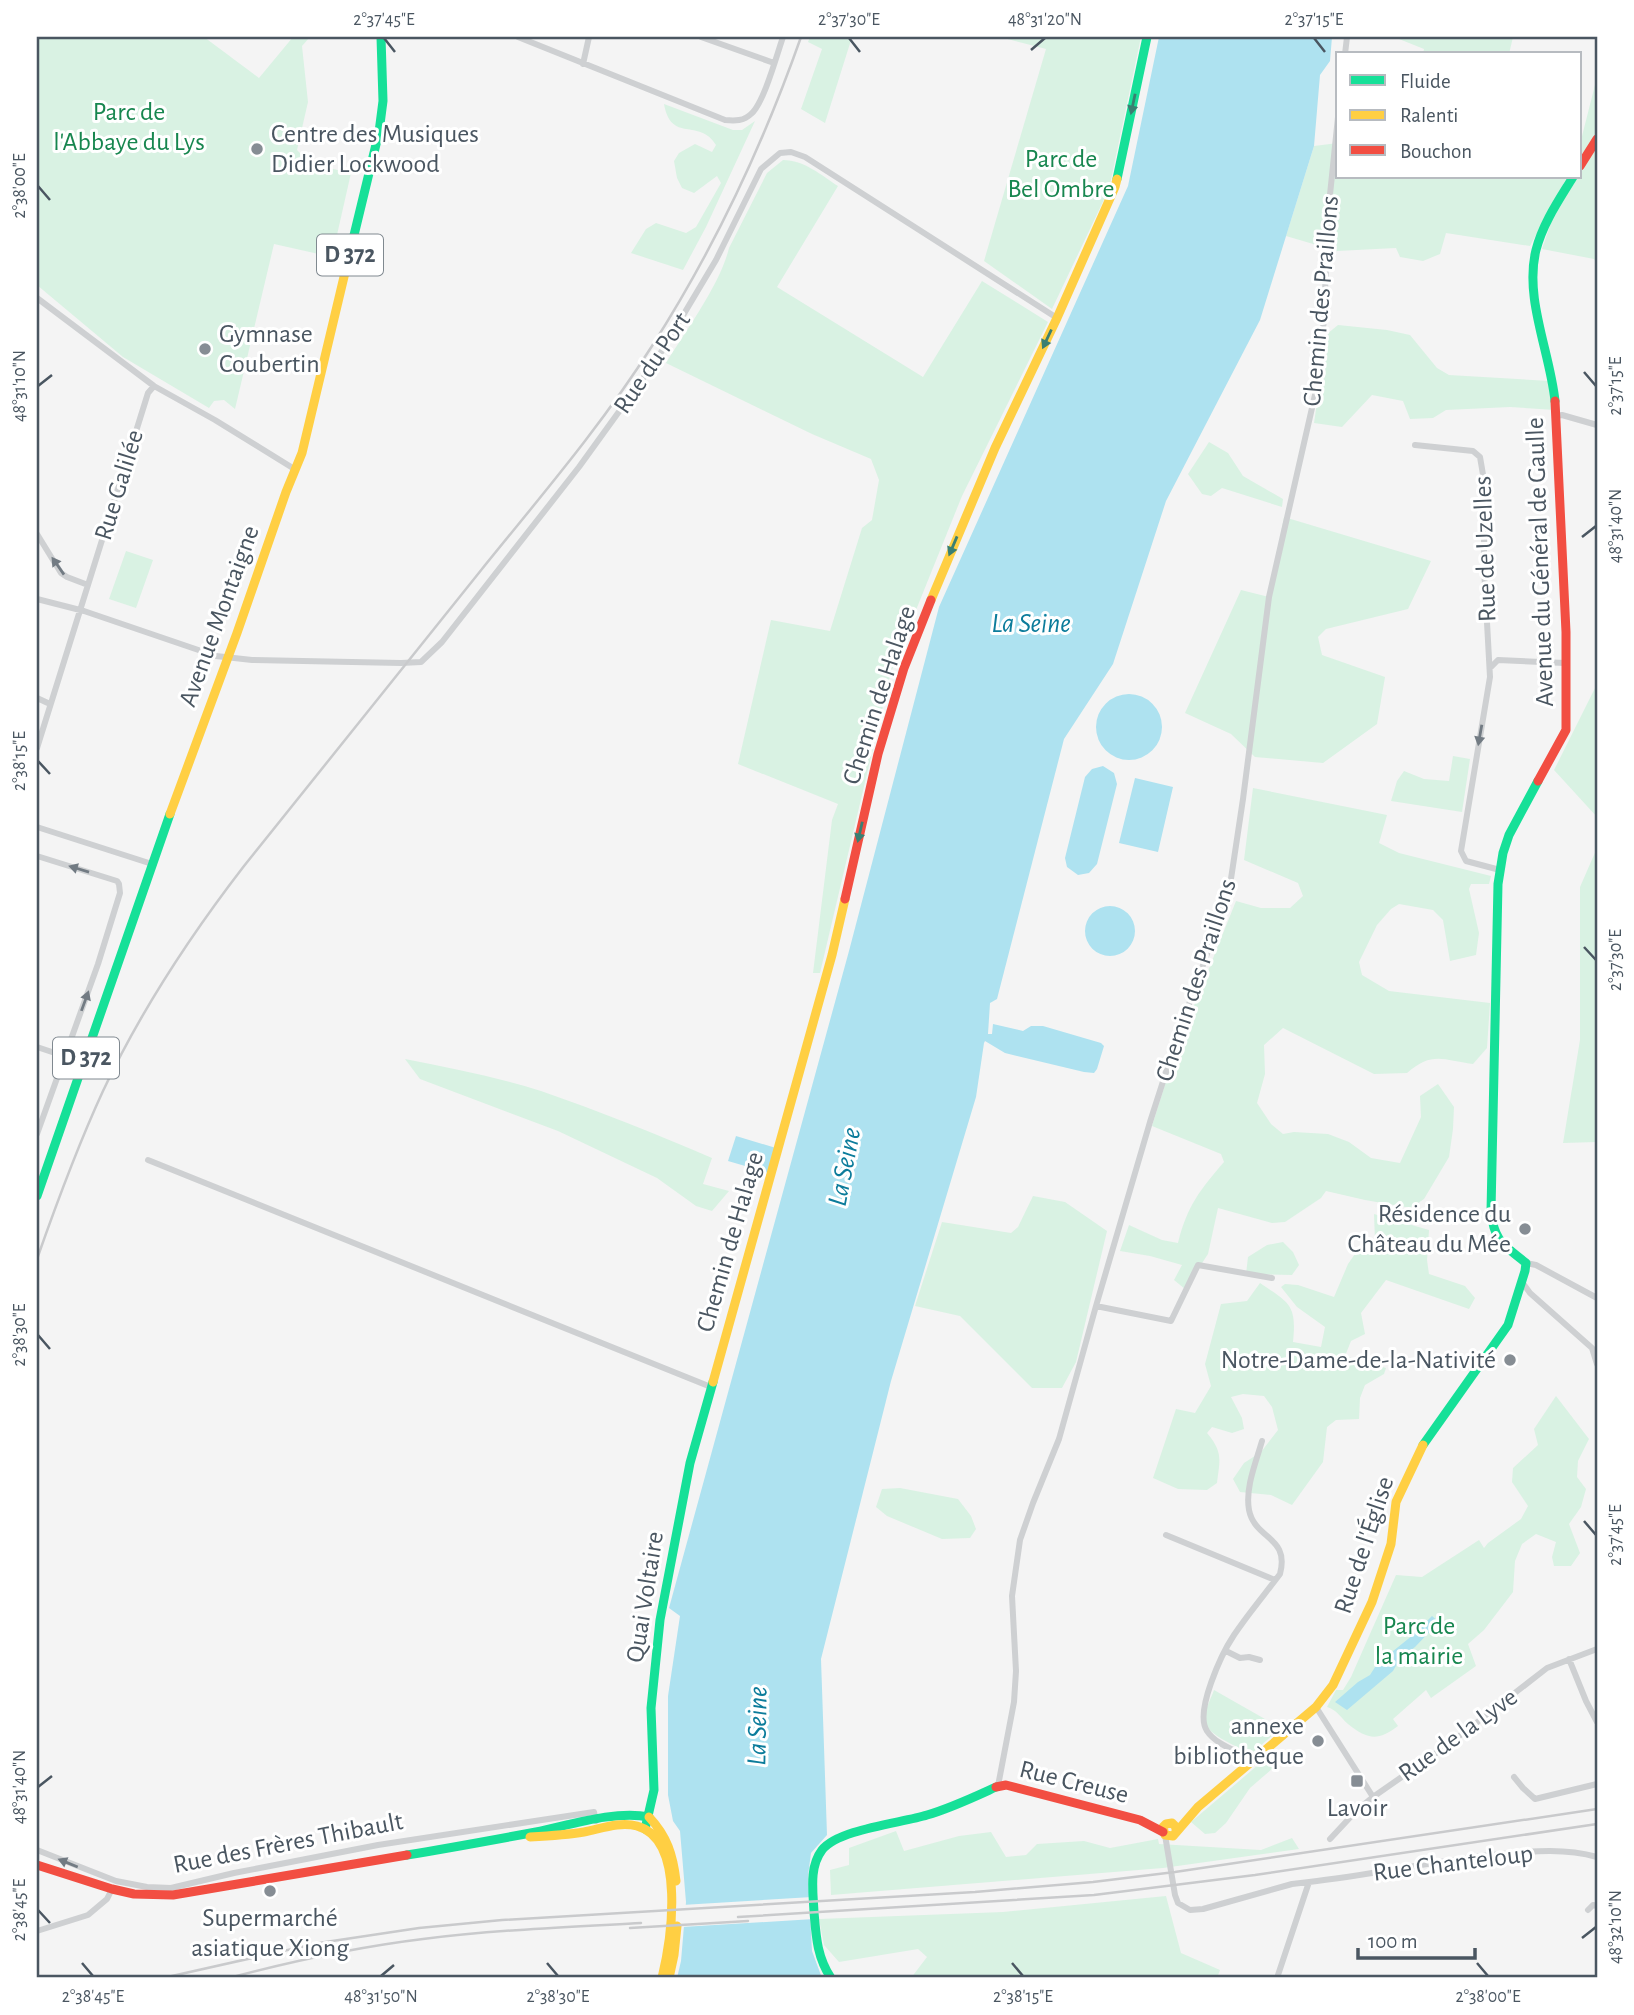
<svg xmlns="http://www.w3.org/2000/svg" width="1634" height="2015" font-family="'Alegreya Sans',sans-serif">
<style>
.green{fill:#d9f2e3}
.water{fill:#aee2f0}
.pier{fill:#f4f4f4}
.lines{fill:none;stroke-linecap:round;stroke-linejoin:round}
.street{stroke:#ced0d2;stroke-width:6}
.fast{stroke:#16e098;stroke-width:9}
.slow{stroke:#ffcf43;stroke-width:9}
.jam{stroke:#f24e42;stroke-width:9}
.rail{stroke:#c9cacc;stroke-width:2.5}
.oneway{fill:#3a7f72}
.oneway2{fill:#727b83}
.ticks{fill:none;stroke:#4a5661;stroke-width:2.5}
.poi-dot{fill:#868d94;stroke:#fff;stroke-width:2.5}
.labels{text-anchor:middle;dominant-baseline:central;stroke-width:6;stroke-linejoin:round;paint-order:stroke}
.shield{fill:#fff;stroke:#808990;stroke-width:2}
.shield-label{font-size:24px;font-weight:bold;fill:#4a5661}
.park-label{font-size:26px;fill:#17864f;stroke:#fff}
.poi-label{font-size:26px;fill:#4a5661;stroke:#fff;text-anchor:end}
.street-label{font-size:26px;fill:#4a5661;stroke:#fff}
.water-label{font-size:28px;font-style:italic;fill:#0c7c9b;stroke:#fff}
.neatline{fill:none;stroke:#4a5661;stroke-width:2.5}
.ticks-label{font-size:18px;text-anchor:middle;fill:#4a5661}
</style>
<rect width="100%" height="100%" fill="#f4f4f4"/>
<path class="green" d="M 37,37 L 204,37 L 259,78 L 293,37 L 310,37 L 302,46 L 308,102 L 297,150 L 311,164 L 351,173 L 332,257 L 274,244 L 235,409 L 224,400 L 214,401 L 209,408 L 123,357 L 37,285 Z
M 810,37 L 852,37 L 825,123 L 801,109 L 822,49 L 808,42 Z
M 1000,37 L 1141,37 L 1109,189 L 1052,309 L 984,261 L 1046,49 Z
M 1394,37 L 1513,37 L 1509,54 L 1423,54 L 1424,49 Z
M 1597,77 L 1597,264 L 1594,259 L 1542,249 L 1566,179 L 1530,246 L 1446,233 L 1440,254 L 1423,261 L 1400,257 L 1396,248 L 1337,251 L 1286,236 L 1314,146 L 1338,143 L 1338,177 L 1580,177 L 1580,144 Z
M 664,104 L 733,130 L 742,130 L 755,121 L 706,227 L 683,270 L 631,253 L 646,229 L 656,223 L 686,233 L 696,227 L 721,183 L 717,176 L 694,193 L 682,188 L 677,178 L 674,161 L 679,153 L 695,144 L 712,152 L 716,145 C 699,117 671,144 664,104 Z
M 783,160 C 804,160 821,175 838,186 L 777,287 L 923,377 L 982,281 L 1048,322 L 962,496 L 891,672 L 820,973 L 813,973 L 832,820 L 838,804 L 738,764 L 771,620 L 830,631 L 862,528 L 872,520 L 879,480 L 871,459 L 812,434 L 666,363 C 686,330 720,285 729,248 L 767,173 Z
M 1338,325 L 1387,330 L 1410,335 L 1437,368 L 1449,375 L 1549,381 L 1555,410 L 1510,407 L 1446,410 L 1433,418 L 1410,419 L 1403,401 L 1372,395 L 1342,427 L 1314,423 L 1327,334 Z
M 1209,442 L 1228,453 L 1243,476 L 1283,499 L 1282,507 L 1222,488 L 1211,496 L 1202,494 L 1188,474 Z
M 1284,517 L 1431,561 L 1408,609 L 1326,629 L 1318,637 L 1322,655 L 1385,677 L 1377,724 L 1323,763 L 1255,757 L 1231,734 L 1185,713 L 1241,590 L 1269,597 Z
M 126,551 L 153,560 L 136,608 L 109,599 Z
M 1597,684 L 1597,817 L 1554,770 Z
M 1453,756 L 1470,759 L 1462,812 L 1391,801 L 1397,781 L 1404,771 L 1424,779 L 1449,781 Z
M 1253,788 L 1387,815 L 1379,843 L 1399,853 L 1491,876 L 1489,884 L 1471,884 L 1469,889 L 1479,933 L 1476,955 L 1450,961 L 1443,920 L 1433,910 L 1399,904 L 1391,909 L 1377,925 L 1359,962 L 1362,975 L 1389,991 L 1490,1003 L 1487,1048 L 1473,1064 C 1443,1060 1432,1051 1407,1073 L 1374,1074 L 1283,1028 L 1264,1045 L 1265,1074 L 1257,1103 L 1271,1124 L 1283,1134 L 1294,1132 L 1328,1134 L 1349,1142 L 1371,1158 L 1400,1163 L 1421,1117 L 1420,1096 L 1438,1084 L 1454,1107 L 1453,1129 L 1449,1157 L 1424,1199 L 1411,1208 L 1365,1200 L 1326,1191 L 1321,1198 L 1285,1222 L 1272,1223 L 1218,1208 L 1208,1254 L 1185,1289 L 1174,1280 L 1182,1265 L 1150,1256 L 1120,1251 L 1129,1225 L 1162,1240 L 1178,1243 C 1187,1206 1200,1190 1224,1162 L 1221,1154 L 1152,1126 L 1175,1053 L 1236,901 L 1261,908 L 1290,908 L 1303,896 L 1298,883 L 1244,860 Z
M 1597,848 L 1597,1142 L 1563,1143 L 1580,1040 L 1580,887 Z
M 405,1059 C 451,1068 497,1077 541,1091 C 599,1111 656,1134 712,1158 L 703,1184 L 729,1191 L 712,1211 L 696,1206 L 657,1178 L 558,1131 L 420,1079 Z
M 1033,1196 L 1065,1202 L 1107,1231 L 1076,1362 L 1062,1388 L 1032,1388 L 960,1316 L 915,1306 L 942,1222 L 1011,1233 L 1018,1227 Z
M 1374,1214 L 1429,1230 L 1427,1260 L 1429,1274 L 1465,1286 L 1475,1298 L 1469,1309 L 1386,1280 L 1361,1313 L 1365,1334 L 1351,1341 L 1345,1356 L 1386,1368 L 1384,1374 L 1365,1385 L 1360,1398 L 1359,1419 L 1336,1420 L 1327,1427 L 1323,1462 L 1292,1505 L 1271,1495 L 1240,1492 L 1233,1479 L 1244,1463 L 1261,1452 L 1278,1430 L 1272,1407 L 1264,1396 L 1243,1394 L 1231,1397 L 1242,1418 L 1244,1429 L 1232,1433 L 1212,1427 L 1207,1433 C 1223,1452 1220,1459 1217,1483 L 1207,1490 L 1178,1489 L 1153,1478 L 1176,1409 L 1195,1413 L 1211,1386 L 1205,1364 L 1221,1304 L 1247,1301 L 1260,1283 C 1289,1303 1297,1304 1293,1342 L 1321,1347 L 1325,1327 L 1297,1307 L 1281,1287 L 1285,1284 L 1298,1285 L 1334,1297 L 1348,1264 L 1357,1251 L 1375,1241 Z
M 1283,1242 L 1293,1252 L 1299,1265 L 1292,1275 L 1246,1274 L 1248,1257 L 1267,1245 Z
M 1556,1396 L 1589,1439 L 1578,1461 L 1577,1477 L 1586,1489 L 1581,1507 L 1569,1524 L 1580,1553 L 1571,1566 L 1554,1566 L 1552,1557 L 1556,1542 L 1536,1534 L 1522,1544 L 1515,1561 L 1513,1592 L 1484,1630 L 1468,1644 L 1476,1666 L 1431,1698 L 1426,1690 L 1393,1719 L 1398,1726 C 1378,1741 1368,1740 1348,1724 C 1340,1717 1337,1710 1327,1707 L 1336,1690 L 1343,1690 L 1351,1677 L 1396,1575 L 1422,1577 L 1479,1540 L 1484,1548 L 1488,1543 L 1521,1519 L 1528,1506 L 1512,1482 L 1513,1468 L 1538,1445 L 1534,1429 Z
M 900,1488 L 958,1499 L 971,1516 L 976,1529 L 970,1538 L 942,1539 L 887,1516 L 876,1507 L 882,1489 Z
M 1214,1690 L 1281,1728 L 1251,1754 C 1239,1747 1207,1735 1205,1722 C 1203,1712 1211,1699 1214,1690 Z
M 1272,1753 L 1280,1762 L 1250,1788 L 1226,1823 L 1215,1833 L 1205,1834 L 1191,1822 Z
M 896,1831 L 904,1851 L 959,1836 L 991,1832 L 1006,1857 L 1026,1855 L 1037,1844 L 1084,1841 L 1110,1848 L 1158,1839 L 1159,1844 L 1261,1850 L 1292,1838 L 1299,1849 L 1163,1868 L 831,1895 L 830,1870 L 849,1865 L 849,1848 Z
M 1166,1896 L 1181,1953 L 1220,1970 L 1217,1978 L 911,1978 L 927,1957 L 918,1949 L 839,1962 L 824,1945 L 819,1919 L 1003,1912 Z"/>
<path class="water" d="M 1159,37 L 1332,37 L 1330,61 L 1320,75 L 1314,146 L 1260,320 L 1166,501 L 1113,664 L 1064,739 L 997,999 L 990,1003 L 988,1034 L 992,1034 L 993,1024 L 1023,1031 L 1031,1026 L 1043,1026 L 1101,1043 L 1104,1046 L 1097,1069 L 1094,1073 L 1084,1072 L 1005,1053 L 985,1041 L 984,1043 L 976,1097 L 891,1381 L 821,1659 L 827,1835 L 811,1853 L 808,1876 L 812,1951 L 822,1978 L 677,1978 L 681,1961 L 686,1902 L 680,1831 L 673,1821 L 668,1795 L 668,1696 L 680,1616 L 669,1608 L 849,951 L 939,607 L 1128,186 Z
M1096 727a33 33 0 1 1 66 0a33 33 0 1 1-66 0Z
M 1103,766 L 1114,773 L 1117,784 L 1097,864 L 1089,873 L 1078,875 L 1067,867 L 1065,858 L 1085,777 L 1092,769 Z
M 1135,778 L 1173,787 L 1158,852 L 1119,843 Z
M1085 931a25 25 0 1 1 50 0a25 25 0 1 1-50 0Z
M 736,1136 L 776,1148 L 769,1173 L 728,1161 Z
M 1432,1616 L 1439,1622 L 1415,1647 L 1400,1659 L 1393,1671 L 1347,1710 L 1335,1702 L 1358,1682 L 1370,1675 L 1377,1664 L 1413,1635 Z"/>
<path class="pier" d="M 812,1897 L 814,1919 L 682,1927 L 682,1905 Z"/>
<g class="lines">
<path class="street" d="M 518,37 L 725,120 C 735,121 744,121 751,114 C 764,103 777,54 783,37
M 701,37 L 774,63
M 1345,54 L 1347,37
M 583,64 L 589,37
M 37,298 L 154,386 L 215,420 L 296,470
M 1557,416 L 1562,415 L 1597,425
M 1415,445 L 1473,451 L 1480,457 L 1487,498 L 1484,525 L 1484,568 L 1490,677 L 1461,851 L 1466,861 L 1500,870
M 37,534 L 61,573 L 67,577 L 88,585
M 37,599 L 84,611 L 216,656 L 252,660 L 401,663 L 421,662 L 442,642 L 579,467 L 657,359 L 716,260 L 761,169 L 780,153 L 791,152 L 805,157 L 1057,318
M 1491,667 L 1498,660 L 1565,663
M 37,698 L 50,704
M 37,748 L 148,393 L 154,386
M 37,827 L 152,864
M 37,856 L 117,881 L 119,884 L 120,893 L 98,964 L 37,1134
M 37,1047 L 64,1056
M 148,1160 L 711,1387
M 1487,1245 L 1499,1241
M 1526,1263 L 1536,1265 L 1597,1298
M 1522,1282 L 1530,1293 L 1592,1348 L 1597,1364
M 1096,1306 L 1171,1321 L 1198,1265 L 1272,1278
M 1166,1535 L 1275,1580
M 1226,1651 L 1240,1658 L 1249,1657 L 1260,1660
M 1569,1659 L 1586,1701 L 1597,1722
M 1316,1707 L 1373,1797
M 1252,1760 C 1238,1751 1216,1745 1207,1731 C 1194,1712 1222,1653 1234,1635 C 1248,1614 1265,1594 1280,1574 C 1290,1536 1255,1540 1249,1510 C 1245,1488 1256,1462 1262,1441
M 1514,1777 L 1523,1788 L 1535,1799 L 1597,1784
M 998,1786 L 1014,1702 L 1016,1671 L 1012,1596 L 1020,1540 L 1033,1503 L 1059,1439 L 1096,1306 L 1150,1122 L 1177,1038 L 1229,892 L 1243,799 L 1269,597 L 1317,386 L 1324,319 L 1328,214 L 1338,117
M 1165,1835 L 1175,1895 L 1178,1903 L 1190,1910 L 1203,1909 L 1292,1884 L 1309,1882 L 1277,1978
M 1330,1839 L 1357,1810 L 1373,1797 L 1449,1744 L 1547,1668 L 1597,1649
M 37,1850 L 116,1881 L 147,1887 L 171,1888 L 234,1873 L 378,1845 L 594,1812 L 596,1821
M 1309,1882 C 1373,1875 1437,1860 1501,1854 C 1534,1851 1565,1848 1597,1857
M 1588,1910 L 1593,1905 L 1597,1906
M 37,1931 L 88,1915 L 107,1899 L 112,1889"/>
<path class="fast" d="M 1117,179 L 1147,37
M 348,260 L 379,132 L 383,101 L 381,37
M 1555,401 C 1550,352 1524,298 1536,250 C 1543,223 1559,200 1573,177
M 37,1196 L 170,814
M 1423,1445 L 1508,1325 L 1525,1271 L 1526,1263 C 1504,1245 1494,1242 1491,1211 L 1498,884 L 1503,853 L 1509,835 L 1538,781
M 645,1829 L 654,1790 L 651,1708 L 660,1620 L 690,1463 L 713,1382
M 407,1855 C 450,1848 493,1840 536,1832 C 570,1825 615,1810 649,1817
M 831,1978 C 817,1957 816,1936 814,1912 C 813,1891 809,1867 822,1850 C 838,1829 902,1823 927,1815 C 951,1808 974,1797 996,1787"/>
<path class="slow" d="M 931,600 L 995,448 L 1057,318 L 1115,187 L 1117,179
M 170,814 L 237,633 L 286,492 L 302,453 L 348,260
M 713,1382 L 832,955 L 845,899
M 649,1817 C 667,1836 673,1855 676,1881
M 1176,1832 L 1176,1827 L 1172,1823 L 1166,1824 L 1163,1827 L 1165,1835 L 1173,1836 L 1198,1807 L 1316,1707 L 1333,1685 L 1372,1602 L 1391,1544 L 1396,1502 L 1423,1445
M 530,1837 C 548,1836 566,1835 584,1832 C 600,1829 620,1821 637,1826 C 687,1840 671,1941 662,1978
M 669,1978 L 674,1955 L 677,1926"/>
<path class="jam" d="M 1580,166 L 1597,139
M 1538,781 L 1566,730 L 1566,632 L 1555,401
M 845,899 L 878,754 L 904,668 L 931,600
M 996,1787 L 1006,1785 L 1140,1820 L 1163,1832
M 37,1865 L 112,1889 L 134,1894 L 173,1895 L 407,1855"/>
<path class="rail" d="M 37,1259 C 57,1202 78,1145 103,1091 C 141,1010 190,936 244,866 C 323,767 403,668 482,569 C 541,496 602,425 652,346 C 714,249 763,145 801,37
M 738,1917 L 1094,1895 L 1255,1875 L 1597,1824
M 630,1928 L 748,1921
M 163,1978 L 319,1943 L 419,1928 L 502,1920 L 975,1892 L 1093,1882 L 1175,1872 L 1597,1809
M 229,1978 C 293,1961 357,1947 423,1939 C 495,1930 568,1927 641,1923"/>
</g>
<defs><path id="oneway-solid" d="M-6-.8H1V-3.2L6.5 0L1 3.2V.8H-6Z" transform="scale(1.75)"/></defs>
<g class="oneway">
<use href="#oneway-solid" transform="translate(1133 104) rotate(102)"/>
<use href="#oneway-solid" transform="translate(1047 339) rotate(115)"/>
<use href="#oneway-solid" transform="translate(953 546) rotate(113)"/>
<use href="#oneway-solid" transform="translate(860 832) rotate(103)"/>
</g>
<g class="oneway2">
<use href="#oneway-solid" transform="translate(58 566) rotate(-125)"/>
<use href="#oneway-solid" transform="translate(1480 735) rotate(100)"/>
<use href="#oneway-solid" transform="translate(79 869) rotate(-163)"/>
<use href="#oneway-solid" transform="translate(85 1001) rotate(-70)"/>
<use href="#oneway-solid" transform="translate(68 1863) rotate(-158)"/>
</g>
<path class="ticks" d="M 384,38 L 395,52M 849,38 L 860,52M 1314,38 L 1325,52M 1031,50 L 1045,38M 38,186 L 50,200M 1584,372 L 1596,386M 38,386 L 52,375M 1582,537 L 1596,526M 38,761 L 50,774M 1584,947 L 1596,960M 38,1335 L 50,1349M 1584,1521 L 1596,1535M 38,1787 L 52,1776M 38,1910 L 50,1923M 1582,1938 L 1596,1927M 82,1963 L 93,1976M 547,1963 L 558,1976M 1012,1963 L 1023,1976M 1477,1963 L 1488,1976M 381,1976 L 394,1965"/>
<g class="poi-dot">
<circle cx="257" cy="149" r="7"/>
<circle cx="205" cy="349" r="7"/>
<circle cx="1525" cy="1229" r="7"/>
<circle cx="1510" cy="1360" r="7"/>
<circle cx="1318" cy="1741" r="7"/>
<rect x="1350" y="1774" width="14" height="14" rx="3.5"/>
<circle cx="270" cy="1891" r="7"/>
</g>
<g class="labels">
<g class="shield">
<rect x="317" y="234.5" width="66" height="41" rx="5"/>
<rect x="53" y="1037.5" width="66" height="41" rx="5"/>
</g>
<g class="shield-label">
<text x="350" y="255">D 372</text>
<text x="86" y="1058">D 372</text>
</g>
<g class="park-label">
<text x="129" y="112">Parc de<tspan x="129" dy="30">l'Abbaye du Lys</tspan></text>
<text x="1061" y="159">Parc de<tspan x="1061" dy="30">Bel Ombre</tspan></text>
<text x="1419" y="1626">Parc de<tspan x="1419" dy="30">la mairie</tspan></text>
</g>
<g class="poi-label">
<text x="271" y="134" text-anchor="start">Centre des Musiques<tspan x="271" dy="30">Didier Lockwood</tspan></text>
<text x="219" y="334" text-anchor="start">Gymnase<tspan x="219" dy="30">Coubertin</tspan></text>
<text x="1511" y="1214">Résidence du<tspan x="1511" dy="30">Château du Mée</tspan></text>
<text x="1496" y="1360">Notre-Dame-de-la-Nativité</text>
<text x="1304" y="1726">annexe<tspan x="1304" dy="30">bibliothèque</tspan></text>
<text x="1357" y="1808" text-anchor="middle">Lavoir</text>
<text x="270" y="1918" text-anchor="middle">Supermarché<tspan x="270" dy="30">asiatique Xiong</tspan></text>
</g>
<g class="street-label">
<text transform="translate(1321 301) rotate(-85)">Chemin des Praillons</text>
<text transform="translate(652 363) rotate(-56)">Rue du Port</text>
<text transform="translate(119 485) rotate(-73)">Rue Galilée</text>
<text transform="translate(1485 549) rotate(-92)">Rue de Uzelles</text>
<text transform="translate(1540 562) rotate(-92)">Avenue du Général de Gaulle</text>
<text transform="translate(219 616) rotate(-70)">Avenue Montaigne</text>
<text transform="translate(879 695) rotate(-72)">Chemin de Halage</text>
<text transform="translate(1196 980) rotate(-72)">Chemin des Praillons</text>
<text transform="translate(730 1242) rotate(-74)">Chemin de Halage</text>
<text transform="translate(1364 1545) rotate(-72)">Rue de l'Église</text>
<text transform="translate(645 1597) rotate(-81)">Quai Voltaire</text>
<text transform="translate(1458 1735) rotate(-36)">Rue de la Lyve</text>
<text transform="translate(1074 1782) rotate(14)">Rue Creuse</text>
<text transform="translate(288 1843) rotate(-11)">Rue des Frères Thibault</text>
<text transform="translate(1453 1863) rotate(-7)">Rue Chanteloup</text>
</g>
<g class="water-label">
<text x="1031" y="624">La Seine</text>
<text transform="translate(845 1167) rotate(-79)">La Seine</text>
<text transform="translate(758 1726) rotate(-89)">La Seine</text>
</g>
</g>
<rect width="1634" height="2015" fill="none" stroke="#ffffff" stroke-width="77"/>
<rect x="1336" y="52" width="245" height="126" fill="#ffffff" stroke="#b7bbc0" stroke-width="2"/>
<rect x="1350" y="75" width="35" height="10" fill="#16e098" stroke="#b7bbc0" stroke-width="2"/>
<text x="1400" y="88" font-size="21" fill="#4a5661">Fluide</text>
<rect x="1350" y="110" width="35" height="10" fill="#ffcf43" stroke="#b7bbc0" stroke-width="2"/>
<text x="1400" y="122" font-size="21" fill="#4a5661">Ralenti</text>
<rect x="1350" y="145" width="35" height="10" fill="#f24e42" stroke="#b7bbc0" stroke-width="2"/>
<text x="1400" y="158" font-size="21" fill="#4a5661">Bouchon</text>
<path d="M1358 1948v10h117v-10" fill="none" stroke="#4a5661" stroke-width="3.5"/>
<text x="1368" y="1948" font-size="21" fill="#4a5661" stroke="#ffffff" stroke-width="5" paint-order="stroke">100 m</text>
<rect x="38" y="38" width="1558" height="1938" class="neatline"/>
<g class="ticks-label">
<text x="384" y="25">2°37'45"E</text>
<text x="849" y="25">2°37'30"E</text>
<text x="1045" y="25">48°31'20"N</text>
<text x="1314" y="25">2°37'15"E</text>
<text transform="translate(19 186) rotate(-90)" y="6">2°38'00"E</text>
<text transform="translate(1615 386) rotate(-90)" y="6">2°37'15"E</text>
<text transform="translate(19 386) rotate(-90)" y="6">48°31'10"N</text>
<text transform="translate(1615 526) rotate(-90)" y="6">48°31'40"N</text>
<text transform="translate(19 761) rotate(-90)" y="6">2°38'15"E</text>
<text transform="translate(1615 960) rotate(-90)" y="6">2°37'30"E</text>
<text transform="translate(19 1335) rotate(-90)" y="6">2°38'30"E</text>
<text transform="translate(1615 1535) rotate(-90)" y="6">2°37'45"E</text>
<text transform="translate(19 1787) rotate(-90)" y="6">48°31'40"N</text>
<text transform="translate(19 1910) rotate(-90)" y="6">2°38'45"E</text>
<text transform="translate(1615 1927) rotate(-90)" y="6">48°32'10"N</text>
<text x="93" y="2002">2°38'45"E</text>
<text x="381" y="2002">48°31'50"N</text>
<text x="558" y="2002">2°38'30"E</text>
<text x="1023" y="2002">2°38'15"E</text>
<text x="1488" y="2002">2°38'00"E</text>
</g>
</svg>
